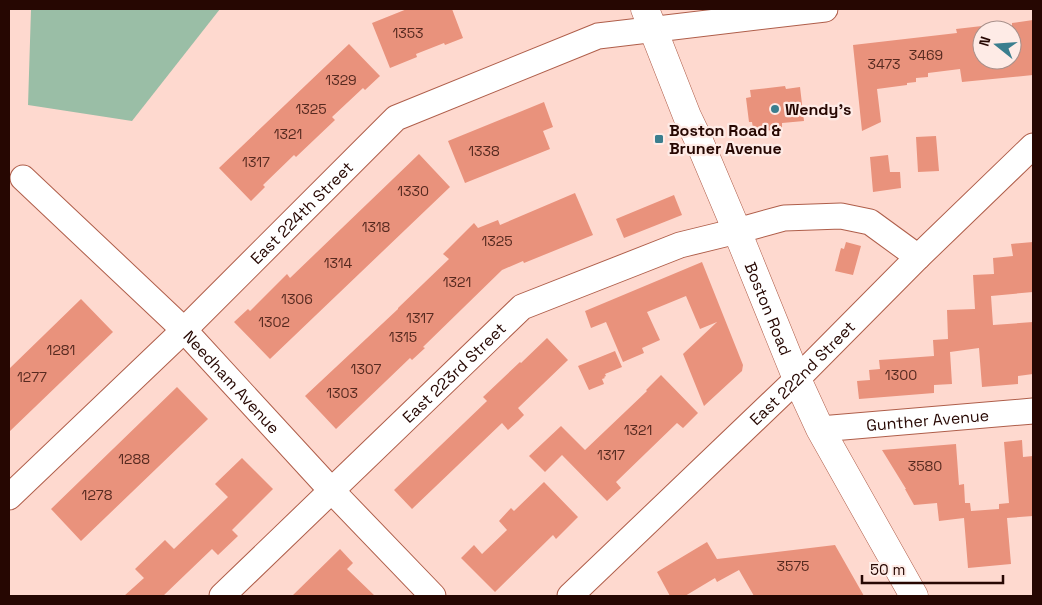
<svg xmlns="http://www.w3.org/2000/svg" width="1042" height="605" font-family="'Space Grotesk',sans-serif">
<style>
.green{fill:#9abea6}
.building{fill:#e9927c}
.lines{fill:none;stroke-linecap:round;stroke-linejoin:round}
.minor-casing{stroke:#af5e4a;stroke-width:27}
.major-casing{stroke:#af5e4a;stroke-width:29}
.minor{stroke:#fff;stroke-width:25}
.major{stroke:#fff;stroke-width:28}
.poi-dot{fill:#3b7e8e;stroke:#feebe6;stroke-width:2}
.labels{text-anchor:middle;dominant-baseline:central;stroke-width:4.5;stroke-linejoin:round;paint-order:stroke}
.number-label{font-size:14px;fill:#572a20}
.poi-label{font-size:16px;font-weight:bold;fill:#260702;stroke:#feebe6;text-anchor:start}
.street-label{font-size:16px;fill:#260702;stroke:#feebe6}
</style>
<rect width="100%" height="100%" fill="#fed9cf"/>
<path class="green" d="M 31,9 L 220,9 L 132,121 L 28,105 Z"/>
<path class="building" d="M 407,9 L 452,9 L 463,38 L 445,45 L 444,43 L 416,54 L 417,57 L 390,68 L 372,23 Z
M 1033,20 L 1033,75 L 962,82 L 960,69 L 928,73 L 928,77 L 916,78 L 916,82 L 907,83 L 907,85 L 877,89 L 881,122 L 862,131 L 853,45 L 957,33 L 956,29 L 982,26 L 982,60 L 1012,60 L 1012,23 Z
M 349,44 L 380,76 L 365,90 L 363,88 L 332,117 L 335,120 L 296,157 L 294,155 L 263,185 L 265,187 L 251,201 L 219,168 Z
M 785,86 L 786,89 L 800,87 L 804,121 L 782,123 L 782,129 L 764,131 L 763,127 L 753,128 L 752,122 L 749,122 L 746,98 L 751,97 L 750,90 Z
M 544,102 L 553,127 L 543,131 L 550,149 L 465,183 L 448,141 Z
M 936,136 L 939,171 L 918,172 L 916,137 Z
M 419,154 L 450,187 L 270,359 L 234,322 L 248,309 L 250,311 L 287,274 L 290,278 Z
M 888,155 L 890,172 L 900,172 L 901,188 L 873,192 L 870,157 Z
M 575,193 L 593,235 L 524,263 L 523,261 L 502,270 L 423,347 L 425,348 L 412,360 L 410,358 L 336,429 L 305,396 L 398,309 L 398,308 L 449,259 L 443,254 L 474,223 L 478,228 L 498,220 L 500,225 Z
M 674,195 L 682,215 L 624,238 L 616,219 Z
M 846,242 L 861,246 L 853,275 L 835,271 L 841,248 L 844,249 Z
M 1033,242 L 1033,292 L 991,296 L 993,325 L 1033,322 L 1033,374 L 1018,376 L 1018,384 L 982,387 L 979,348 L 950,352 L 952,384 L 934,385 L 934,393 L 859,399 L 857,381 L 870,380 L 869,370 L 880,369 L 879,360 L 934,356 L 933,340 L 948,339 L 947,310 L 975,309 L 973,275 L 994,274 L 993,258 L 1013,256 L 1011,244 Z
M 702,262 L 743,365 L 742,371 L 704,406 L 683,354 L 717,322 L 700,329 L 686,296 L 647,312 L 660,340 L 642,348 L 644,353 L 623,362 L 606,322 L 591,328 L 585,311 Z
M 81,299 L 113,332 L 9,432 L 9,369 Z
M 547,338 L 568,360 L 518,408 L 524,415 L 518,421 L 508,430 L 502,423 L 412,509 L 394,490 L 487,401 L 483,397 L 520,362 L 521,363 Z
M 615,351 L 622,367 L 605,374 L 606,376 L 604,377 L 605,378 L 602,379 L 604,384 L 589,390 L 578,366 Z
M 661,375 L 698,413 L 683,428 L 677,423 L 616,482 L 621,488 L 607,501 L 562,455 L 545,472 L 529,456 L 561,426 L 585,450 L 647,391 L 646,390 Z
M 177,387 L 208,419 L 81,541 L 51,509 Z
M 1022,440 L 1023,457 L 1033,456 L 1033,516 L 1007,518 L 1011,564 L 968,568 L 964,518 L 939,521 L 937,503 L 914,505 L 905,489 L 906,489 L 882,450 L 956,444 L 959,485 L 964,484 L 965,503 L 970,503 L 971,511 L 999,509 L 999,504 L 1009,503 L 1004,442 Z
M 242,458 L 273,489 L 232,530 L 238,536 L 218,555 L 212,549 L 163,596 L 124,596 L 144,578 L 135,569 L 165,540 L 174,549 L 228,497 L 215,484 Z
M 544,482 L 578,517 L 556,539 L 553,535 L 495,592 L 461,558 L 474,545 L 482,554 L 507,530 L 499,521 L 511,508 L 514,511 Z
M 707,542 L 717,559 L 835,545 L 864,596 L 754,596 L 739,570 L 717,582 L 715,578 L 685,596 L 670,596 L 657,572 Z
M 340,549 L 353,563 L 347,569 L 375,596 L 292,596 Z"/>
<g class="lines">
<g class="minor-casing">
<g id="minor">
<path id="s1" d="M 23,178 L 184,330 L 332,491 L 433,596"/>
<path id="s2" d="M 820,429 L 1033,411"/>
<path id="s3" d="M 9,497 L 184,330 L 396,118 L 598,36 L 825,9"/>
<path id="s4" d="M 222,596 L 522,307 L 680,245 L 737,231 L 784,218 L 841,216 L 870,222 L 918,257"/>
<path id="s5" d="M 570,596 L 797,379 L 918,257 L 1033,146"/>
</g>
</g>
<g class="major-casing">
<g id="major">
<path id="s6" d="M 645,9 L 687,116 L 699,141 L 737,231 L 797,379 L 820,429 L 914,596"/>
</g>
</g>
<use href="#minor" class="minor"/>
<use href="#major" class="major"/>
</g>
<g class="poi-dot">
<circle cx="775" cy="109" r="5"/>
<rect x="654" y="134" width="10" height="10" rx="2.5"/>
</g>
<g class="labels">
<g class="number-label">
<text x="408" y="33">1353</text>
<text x="926" y="55">3469</text>
<text x="884" y="64">3473</text>
<text x="341" y="80">1329</text>
<text x="311" y="109">1325</text>
<text x="288" y="134">1321</text>
<text x="484" y="151">1338</text>
<text x="256" y="162">1317</text>
<text x="413" y="191">1330</text>
<text x="376" y="227">1318</text>
<text x="497" y="241">1325</text>
<text x="338" y="263">1314</text>
<text x="457" y="282">1321</text>
<text x="297" y="299">1306</text>
<text x="420" y="318">1317</text>
<text x="274" y="322">1302</text>
<text x="403" y="337">1315</text>
<text x="61" y="350">1281</text>
<text x="366" y="369">1307</text>
<text x="901" y="375">1300</text>
<text x="32" y="377">1277</text>
<text x="342" y="393">1303</text>
<text x="638" y="430">1321</text>
<text x="611" y="455">1317</text>
<text x="134" y="459">1288</text>
<text x="925" y="466">3580</text>
<text x="97" y="495">1278</text>
<text x="793" y="566">3575</text>
</g>
<g class="poi-label">
<text x="785" y="109">Wendy's</text>
<text x="669" y="130">Boston Road &amp;<tspan x="669" dy="18">Bruner Avenue</tspan></text>
</g>
<g class="street-label">
<text stroke="none"><textPath href="#s3" startOffset="408">East 224th Street</textPath></text>
<text stroke="none"><textPath href="#s6" startOffset="324">Boston Road</textPath></text>
<text stroke="none"><textPath href="#s5" startOffset="322">East 222nd Street</textPath></text>
<text stroke="none"><textPath href="#s4" startOffset="322">East 223rd Street</textPath></text>
<text stroke="none"><textPath href="#s1" startOffset="292">Needham Avenue</textPath></text>
<text stroke="none"><textPath href="#s2" startOffset="108">Gunther Avenue</textPath></text>
</g>
</g>
<rect width="1042" height="605" fill="none" stroke="#260702" stroke-width="20"/>
<g transform="translate(997 45) rotate(287)"><circle r="24" fill="#feebe6" stroke="#a8908b"/>
<path d="M0-4L9 19L0 12L-9 19Z" fill="#3b7e8e"/>
<text y="-8" font-size="14" font-weight="bold" text-anchor="middle" fill="#260702">N</text>
</g>
<path d="M862 575v8h141v-8" fill="none" stroke="#260702" stroke-width="2.5"/>
<text x="870" y="575" font-size="15" fill="#260702" stroke="#feebe6" stroke-width="4" paint-order="stroke">50 m</text>
</svg>
